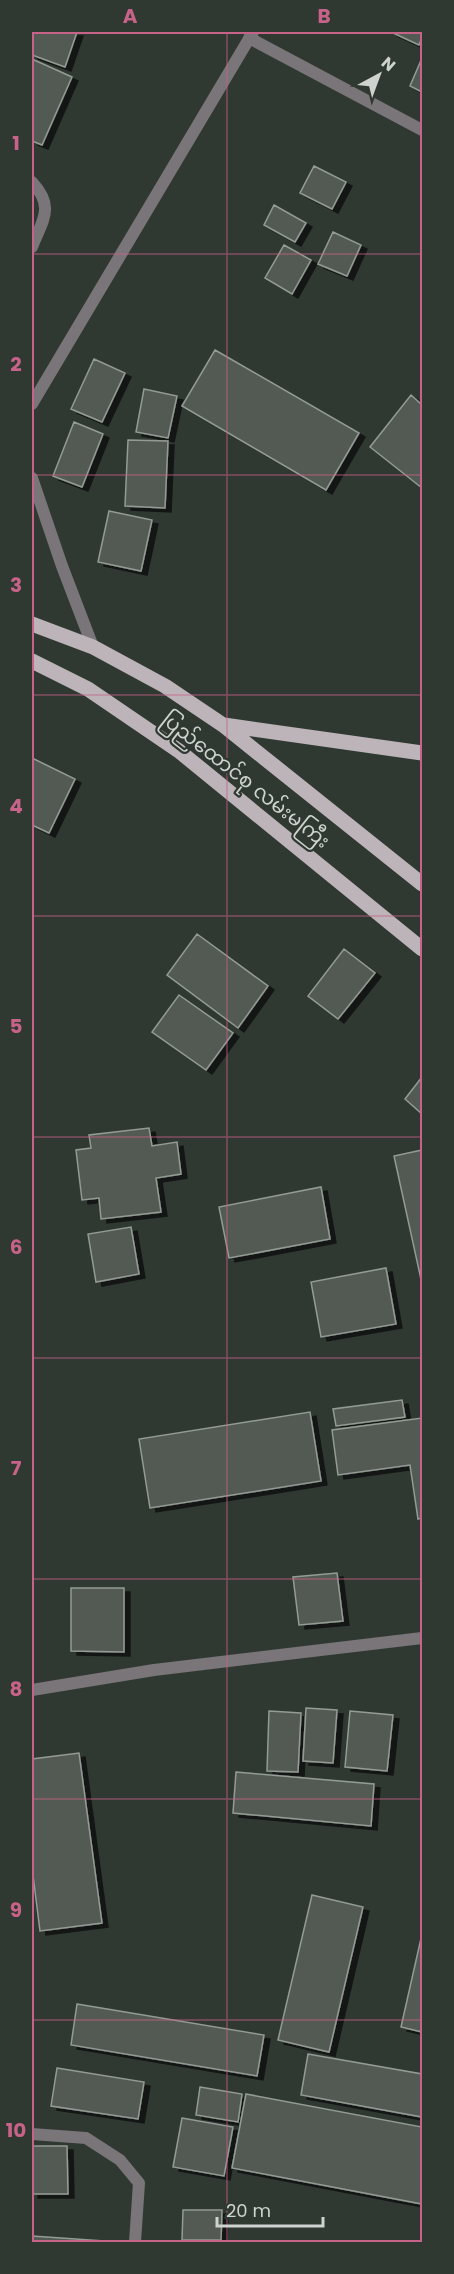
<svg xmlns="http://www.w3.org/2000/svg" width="454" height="2274" font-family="Poppins,'Noto Sans Myanmar',sans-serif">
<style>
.building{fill:#525a53;stroke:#939b94;stroke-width:1.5;filter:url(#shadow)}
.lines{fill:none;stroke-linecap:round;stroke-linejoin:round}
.street{stroke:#797578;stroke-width:12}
.primary{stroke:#bcb4b9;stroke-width:15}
.grid{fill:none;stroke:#c76389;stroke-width:1.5;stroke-opacity:0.55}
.labels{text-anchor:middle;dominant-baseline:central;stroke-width:4.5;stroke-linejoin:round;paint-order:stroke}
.street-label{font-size:20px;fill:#ced3cf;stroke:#303832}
.neatline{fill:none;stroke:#c76389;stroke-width:2}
.grid-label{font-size:20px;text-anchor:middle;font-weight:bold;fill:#c76389}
</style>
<defs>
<filter id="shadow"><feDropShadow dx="6" dy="4" stdDeviation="0" flood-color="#0009"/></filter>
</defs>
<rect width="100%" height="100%" fill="#303832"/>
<path class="building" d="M 32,32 L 77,32 L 65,67 L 32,55 Z
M 391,32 L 422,32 L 422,37 L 419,45 Z
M 422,58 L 422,92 L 410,86 Z
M 32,59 L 72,77 L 42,145 L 32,141 Z
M 314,166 L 346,182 L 332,209 L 300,193 Z
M 274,205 L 306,223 L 295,242 L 264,225 Z
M 333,232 L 361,245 L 347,276 L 318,264 Z
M 284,245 L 311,260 L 292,294 L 265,278 Z
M 215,350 L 359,433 L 326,490 L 182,406 Z
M 94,359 L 125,373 L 102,422 L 71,409 Z
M 144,389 L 177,396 L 168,438 L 136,432 Z
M 411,395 L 422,405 L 422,488 L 370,447 Z
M 74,422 L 103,434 L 82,487 L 53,476 Z
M 128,440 L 168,441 L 165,508 L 125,506 Z
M 109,511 L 152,520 L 141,571 L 98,562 Z
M 32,758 L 75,779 L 49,833 L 32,825 Z
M 197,934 L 268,986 L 238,1028 L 167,975 Z
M 344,949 L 375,973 L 338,1019 L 308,996 Z
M 179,995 L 233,1033 L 206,1070 L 152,1032 Z
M 422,1077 L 422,1114 L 405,1099 Z
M 149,1128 L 152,1146 L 177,1142 L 181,1174 L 156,1178 L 161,1212 L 101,1219 L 99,1198 L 82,1200 L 76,1150 L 91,1148 L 89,1135 Z
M 422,1150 L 422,1284 L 394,1156 Z
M 321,1187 L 330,1239 L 229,1258 L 219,1207 Z
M 131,1227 L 139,1274 L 96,1282 L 88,1234 Z
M 386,1268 L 396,1324 L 321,1337 L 311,1282 Z
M 402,1400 L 405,1417 L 336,1426 L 333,1409 Z
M 310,1412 L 321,1481 L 150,1508 L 139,1439 Z
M 422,1418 L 422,1518 L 418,1519 L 410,1465 L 338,1475 L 332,1430 Z
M 337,1573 L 343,1621 L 299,1625 L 293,1577 Z
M 71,1588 L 124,1588 L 124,1652 L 71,1651 Z
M 306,1708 L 337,1710 L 333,1763 L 303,1761 Z
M 269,1711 L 301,1713 L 298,1772 L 267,1771 Z
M 350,1711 L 393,1715 L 387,1771 L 345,1767 Z
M 79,1753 L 102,1923 L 40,1931 L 32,1867 L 32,1759 Z
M 236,1772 L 374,1784 L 371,1826 L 233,1813 Z
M 312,1895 L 363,1907 L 329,2052 L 278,2040 Z
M 422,1934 L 422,2032 L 401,2027 Z
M 77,2004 L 264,2035 L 257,2076 L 71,2045 Z
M 308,2054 L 422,2074 L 422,2117 L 301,2095 Z
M 57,2068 L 144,2082 L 138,2119 L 51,2106 Z
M 200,2087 L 242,2094 L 238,2122 L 196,2115 Z
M 246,2094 L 422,2127 L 422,2204 L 232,2168 Z
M 182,2118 L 233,2127 L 224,2176 L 173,2167 Z
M 32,2146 L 67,2146 L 68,2194 L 32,2194 Z
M 183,2210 L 222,2210 L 221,2240 L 182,2240 Z
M 32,2236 L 119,2242 L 32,2242 Z"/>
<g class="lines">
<path class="street" d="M 249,38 L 422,130
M 32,182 C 55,207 43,219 32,247
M 32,404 L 253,32
M 32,478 L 62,566 L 93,647
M 32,1690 L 154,1670 L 422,1638
M 32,2134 L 86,2138 L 120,2160 L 139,2183 L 135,2242"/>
<path class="primary" d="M 32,624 L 93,647 L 165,686 L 223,725 L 422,884
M 32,661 L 88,689 L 179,751 L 422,949
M 224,725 L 422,753"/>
</g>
<path class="grid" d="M 227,32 L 227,2242M 32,254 L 422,254M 32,475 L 422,475M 32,695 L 422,695M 32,916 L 422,916M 32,1137 L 422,1137M 32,1358 L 422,1358M 32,1579 L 422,1579M 32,1799 L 422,1799M 32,2020 L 422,2020"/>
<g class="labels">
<g class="street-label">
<text transform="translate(246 780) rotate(38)">ပြည်ထောင်စု လမ်းမကြီး</text>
</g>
</g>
<rect width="454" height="2274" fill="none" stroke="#303832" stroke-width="66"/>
<g transform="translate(379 75) rotate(41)" stroke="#303832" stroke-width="4.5" paint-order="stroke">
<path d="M0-4.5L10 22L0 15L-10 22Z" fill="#ced3cf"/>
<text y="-9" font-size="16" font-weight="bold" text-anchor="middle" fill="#ced3cf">N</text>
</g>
<path d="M217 2217v9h106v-9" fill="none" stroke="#ced3cf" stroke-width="3"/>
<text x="226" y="2217" font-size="18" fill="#ced3cf" stroke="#303832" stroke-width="4.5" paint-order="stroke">20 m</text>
<rect x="33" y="33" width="388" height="2208" class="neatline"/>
<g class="grid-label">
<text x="130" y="23">A</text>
<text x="324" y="23">B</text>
<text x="16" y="150">1</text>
<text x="16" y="371">2</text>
<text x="16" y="592">3</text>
<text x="16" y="813">4</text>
<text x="16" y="1033">5</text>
<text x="16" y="1254">6</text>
<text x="16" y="1475">7</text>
<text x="16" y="1696">8</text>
<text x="16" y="1917">9</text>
<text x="16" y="2137">10</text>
</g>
</svg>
